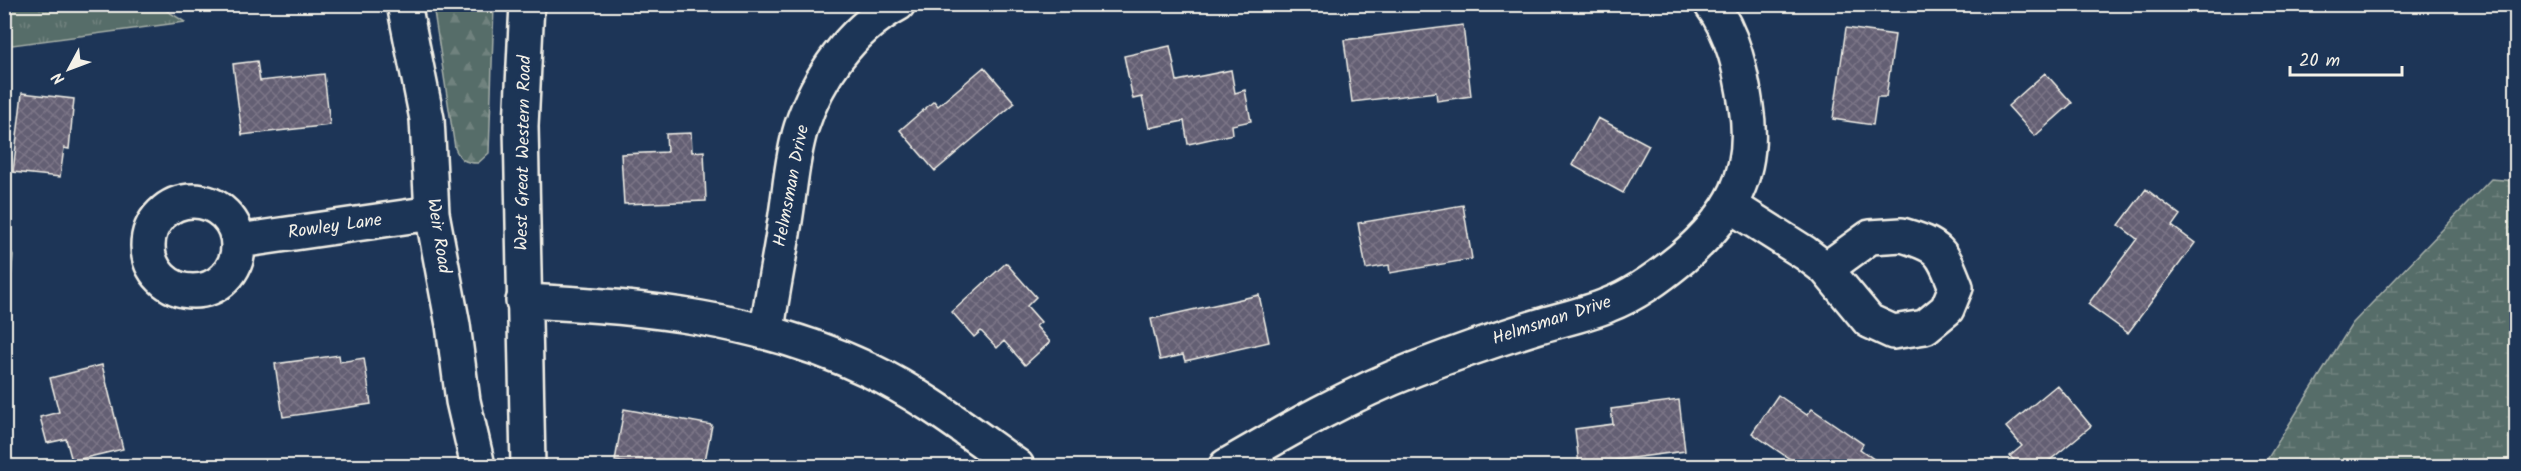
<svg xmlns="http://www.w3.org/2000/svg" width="2521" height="471" font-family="Kalam,sans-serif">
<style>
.forest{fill:url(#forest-firs);stroke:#a6afa8;stroke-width:1.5}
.wetland{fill:url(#wetland-marsh);stroke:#a6afa8;stroke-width:1.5}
.park{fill:url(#park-tufts);stroke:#a6afa8;stroke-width:1.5}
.building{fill:url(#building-cross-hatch);stroke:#f4f1e8;stroke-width:1.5}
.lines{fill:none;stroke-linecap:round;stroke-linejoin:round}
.minor-casing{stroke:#f4f1e8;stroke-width:38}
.tertiary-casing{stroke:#f4f1e8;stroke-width:38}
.minor{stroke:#1d3557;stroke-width:33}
.tertiary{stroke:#1d3557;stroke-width:33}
.labels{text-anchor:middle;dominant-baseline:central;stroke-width:6;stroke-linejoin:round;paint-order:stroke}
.street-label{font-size:18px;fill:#f4f1e8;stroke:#1d3557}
</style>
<defs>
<pattern id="forest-firs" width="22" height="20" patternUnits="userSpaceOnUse" patternTransform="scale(1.5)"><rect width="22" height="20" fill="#576d69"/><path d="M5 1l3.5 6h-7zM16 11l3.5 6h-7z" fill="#70827e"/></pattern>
<pattern id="wetland-marsh" width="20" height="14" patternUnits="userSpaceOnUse" patternTransform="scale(1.5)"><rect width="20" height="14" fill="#576d69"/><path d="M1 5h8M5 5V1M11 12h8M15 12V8" fill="none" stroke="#70827e"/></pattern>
<pattern id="park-tufts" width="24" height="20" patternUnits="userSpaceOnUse" patternTransform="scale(1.5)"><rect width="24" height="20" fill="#576d69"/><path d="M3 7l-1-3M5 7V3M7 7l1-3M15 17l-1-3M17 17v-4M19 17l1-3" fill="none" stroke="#70827e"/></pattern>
<pattern id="building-cross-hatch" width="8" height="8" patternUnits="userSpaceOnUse" patternTransform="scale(1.5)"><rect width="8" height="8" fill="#645f73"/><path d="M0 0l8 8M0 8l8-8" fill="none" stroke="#7b7687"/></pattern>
</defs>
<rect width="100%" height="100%" fill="#1d3557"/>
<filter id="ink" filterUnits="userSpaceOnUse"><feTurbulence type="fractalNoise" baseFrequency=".0167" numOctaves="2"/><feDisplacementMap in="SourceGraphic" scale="12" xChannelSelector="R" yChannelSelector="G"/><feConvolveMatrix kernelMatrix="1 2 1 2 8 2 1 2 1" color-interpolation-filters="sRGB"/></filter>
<g filter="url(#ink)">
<path class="forest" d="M 433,5 L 494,5 L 489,153 L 478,163 C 465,163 460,160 455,148 Z"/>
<path class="wetland" d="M 2491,179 L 2516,181 L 2516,466 L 2263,466 L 2352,324 Z"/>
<path class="park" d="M 4,5 L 158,5 L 185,22 L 5,46 Z
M 5,240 L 13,255 L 5,351 L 4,240 Z"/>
<path class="building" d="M 1463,25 L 1471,96 L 1437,101 L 1436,92 L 1352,102 L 1344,40 Z
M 1846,28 L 1895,35 L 1886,97 L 1877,97 L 1873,125 L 1833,119 Z
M 1170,46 L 1177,81 L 1231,70 L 1235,93 L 1245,90 L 1251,121 L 1232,125 L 1233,134 L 1188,144 L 1184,121 L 1149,128 L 1142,97 L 1133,99 L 1124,56 Z
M 257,61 L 260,81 L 324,74 L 330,125 L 242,135 L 233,64 Z
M 984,67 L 1015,103 L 935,171 L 900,130 L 934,101 L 938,106 Z
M 2045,73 L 2072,103 L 2035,136 L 2008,106 Z
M 22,93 L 74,99 L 69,149 L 64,148 L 60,177 L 13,172 Z
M 1598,118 L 1649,145 L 1623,193 L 1572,165 Z
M 691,133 L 692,152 L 704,151 L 706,201 L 624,204 L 621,154 L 667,152 L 666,134 Z
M 2146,189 L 2180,215 L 2172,226 L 2195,243 L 2128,333 L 2088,304 L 2137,239 L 2119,225 Z
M 1463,205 L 1472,259 L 1390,273 L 1389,265 L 1366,269 L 1358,223 Z
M 1006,263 L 1036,297 L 1027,306 L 1041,322 L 1036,326 L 1050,342 L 1025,365 L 1004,341 L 997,348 L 981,331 L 974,337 L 952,312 Z
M 1259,295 L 1269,342 L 1185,361 L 1183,355 L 1160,360 L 1151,319 Z
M 339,355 L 340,362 L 364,358 L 371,404 L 283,417 L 275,364 Z
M 102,365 L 123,449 L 72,461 L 66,439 L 47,443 L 40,417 L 59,412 L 50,378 Z
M 2057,385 L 2091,426 L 2043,466 L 2019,466 L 2010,456 L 2022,446 L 2006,427 Z
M 1778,395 L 1807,415 L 1812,409 L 1863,444 L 1860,449 L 1882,465 L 1800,466 L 1752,433 Z
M 1679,400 L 1685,451 L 1579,465 L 1575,429 L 1613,424 L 1611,409 Z
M 624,409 L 712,425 L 704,466 L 647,466 L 615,461 Z"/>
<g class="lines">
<g class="minor-casing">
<path id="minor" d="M 404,4 L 427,119 L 432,213 L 453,325 L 463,401 L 478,466
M148 246a45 45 0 1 1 90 0a45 45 0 1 1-90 0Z
M 1731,206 L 1805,253 L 1826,269
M 1902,235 C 1940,246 1942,251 1956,287 L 1947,309 L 1925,327 L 1893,332 L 1869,321 L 1826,269 L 1870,237 Z
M 239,241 L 432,213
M 523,301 C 642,306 760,318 869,370 C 922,395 969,432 1017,466
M 767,332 C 771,297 779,262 784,227 C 790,194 791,160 801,128 C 817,78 851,29 898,4
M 1226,466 C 1288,430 1348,395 1415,369 C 1456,353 1497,339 1539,326 C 1562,319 1587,314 1608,305 C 1635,295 1659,277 1681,259 C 1731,216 1757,174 1746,106 C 1741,71 1733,33 1711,4"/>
</g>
<g class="tertiary-casing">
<path id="tertiary" d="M 527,4 L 521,126 L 528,466"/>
</g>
<use href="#minor" class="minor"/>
<use href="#tertiary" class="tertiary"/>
</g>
</g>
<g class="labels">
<g class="street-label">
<text transform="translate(524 153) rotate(-89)">West Great Western Road</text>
<text transform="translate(792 186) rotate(-79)">Helmsman Drive</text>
<text transform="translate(335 227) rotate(-8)">Rowley Lane</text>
<text transform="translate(438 236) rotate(81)">Weir Road</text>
<text transform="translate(1552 321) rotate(-18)">Helmsman Drive</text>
</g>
</g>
<rect width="2521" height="471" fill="none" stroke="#1d3557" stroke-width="24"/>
<rect x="12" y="12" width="2497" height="447" fill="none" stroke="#f4f1e8" stroke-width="2" filter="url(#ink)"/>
<g transform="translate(69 69) rotate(229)" stroke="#1d3557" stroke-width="4.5" paint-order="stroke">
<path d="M0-4.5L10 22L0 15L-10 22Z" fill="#f4f1e8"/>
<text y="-9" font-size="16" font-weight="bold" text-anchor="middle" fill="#f4f1e8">N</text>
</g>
<path d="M2290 66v9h112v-9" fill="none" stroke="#f4f1e8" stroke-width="3"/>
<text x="2299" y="66" font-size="18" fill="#f4f1e8" stroke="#1d3557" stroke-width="4.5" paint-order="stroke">20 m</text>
</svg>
